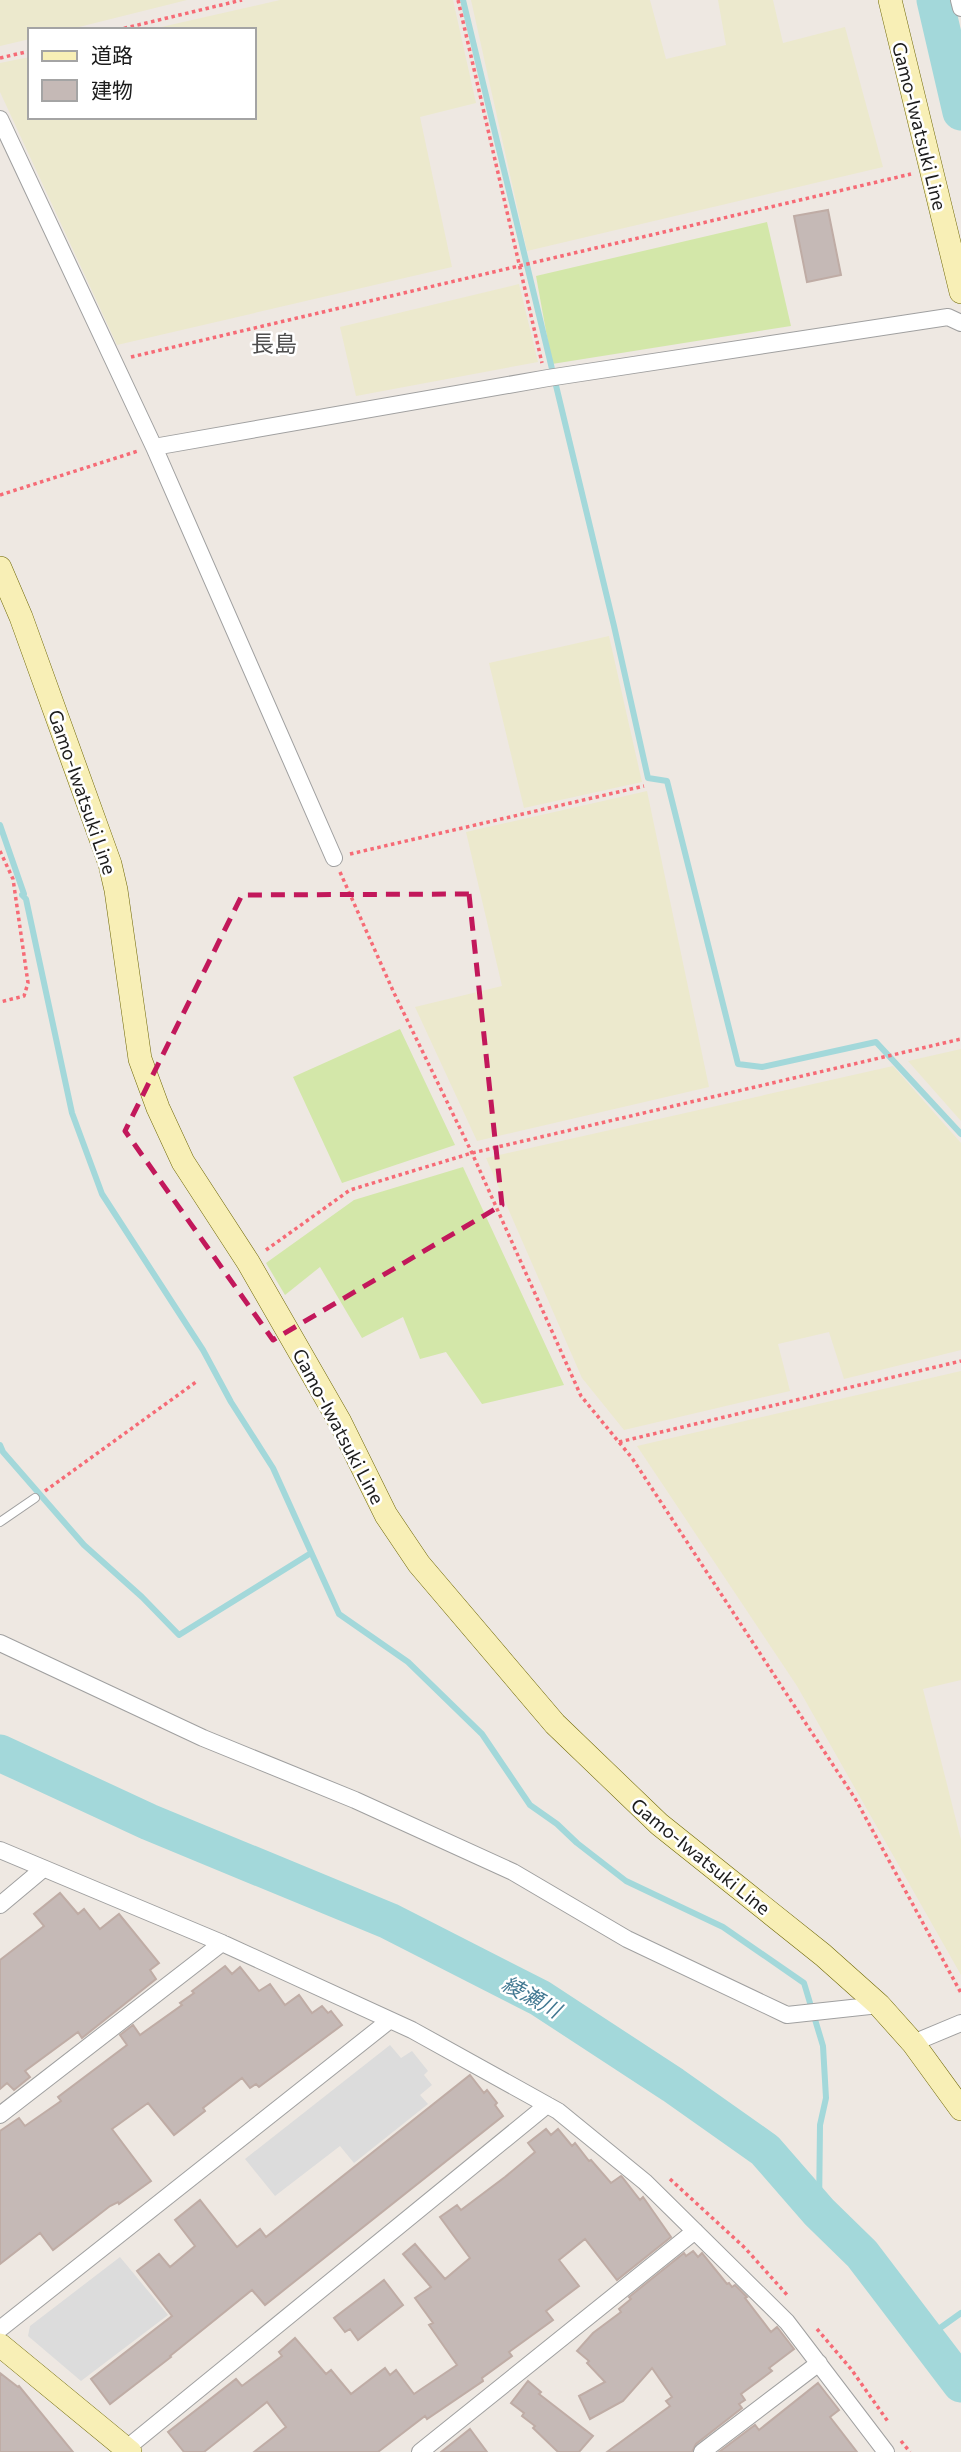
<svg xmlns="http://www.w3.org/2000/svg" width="961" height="2452" font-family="Commissioner,'Noto Sans JP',sans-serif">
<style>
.farmland{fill:#ece9cd}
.grass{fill:#d3e7a9}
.parking{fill:#dcdcdc}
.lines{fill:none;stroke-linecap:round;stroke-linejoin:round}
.stream{stroke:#a3d8da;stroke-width:6}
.river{stroke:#a3d8da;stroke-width:37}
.building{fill:#c5b9b6;stroke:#bfaca5;stroke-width:2}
.lane-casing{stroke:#a0a0a0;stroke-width:10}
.street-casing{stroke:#a0a0a0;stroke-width:18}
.secondary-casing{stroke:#6f6807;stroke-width:24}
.path{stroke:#f66b76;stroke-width:3.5;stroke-dasharray:3.5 3.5;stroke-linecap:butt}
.lane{stroke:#fff;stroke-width:8}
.street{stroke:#fff;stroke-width:16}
.secondary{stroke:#f8efb6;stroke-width:23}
.marked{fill:none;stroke:#c2185b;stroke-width:5;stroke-dasharray:14 9;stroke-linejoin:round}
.labels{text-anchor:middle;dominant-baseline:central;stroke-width:5;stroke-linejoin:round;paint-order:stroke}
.street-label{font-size:19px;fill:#1c1c1c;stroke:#fff}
.water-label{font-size:21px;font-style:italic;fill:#437992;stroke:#fff}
.quarter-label{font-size:23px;fill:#4f4f4f;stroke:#fff}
</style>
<rect width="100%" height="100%" fill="#eee8e2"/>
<path class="farmland" d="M 0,0 L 187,0 L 67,30 L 30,30 L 30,39 L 0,46 Z
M 280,0 L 453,0 L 476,103 L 420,117 L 452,267 L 117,345 L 0,92 L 0,63 L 30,57 L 30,117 L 254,117 L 254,30 L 148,30 Z
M 471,0 L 650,0 L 666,59 L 726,45 L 718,0 L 773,0 L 783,43 L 845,27 L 883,167 L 527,251 Z
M 519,284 L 538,362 L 356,396 L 340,327 Z
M 609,636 L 642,782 L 524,808 L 489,663 Z
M 647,791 L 709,1087 L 477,1141 L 415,1007 L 502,986 L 466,832 Z
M 961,1049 L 961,1121 L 908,1061 Z
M 893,1066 L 961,1143 L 961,1350 L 844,1379 L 829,1332 L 778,1344 L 790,1391 L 624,1430 L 582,1378 L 486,1158 Z
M 961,1371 L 961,1680 L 923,1689 L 961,1840 L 961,1975 L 797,1686 L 637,1446 Z"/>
<path class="grass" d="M 767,222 L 791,326 L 552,364 L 536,276 Z
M 400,1029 L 455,1145 L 342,1183 L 293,1077 Z
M 463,1167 L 564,1385 L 482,1404 L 446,1352 L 420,1359 L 403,1317 L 362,1338 L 320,1267 L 285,1295 L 266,1263 L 354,1200 Z"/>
<path class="parking" d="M 390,2045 L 401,2058 L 412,2051 L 428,2071 L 424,2075 L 432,2085 L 420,2095 L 428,2104 L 354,2163 L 340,2146 L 275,2196 L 245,2159 Z
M 120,2257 L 168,2315 L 81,2381 L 28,2336 L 30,2326 Z"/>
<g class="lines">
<path class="stream" d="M 463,0 L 614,626 L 648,778 L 667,781 L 738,1064 L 762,1067 L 876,1042 L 961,1134
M 0,825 L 24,894 L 22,895 L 26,899 L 72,1113 L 102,1194 L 203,1350 L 231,1402 L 273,1468 L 339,1614 L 408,1662 L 482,1734 L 530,1805 L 557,1824 L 577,1843 L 626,1881 L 723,1927 L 804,1983 L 823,2046 L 826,2098 L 820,2125 L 819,2212
M 0,1445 L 3,1452 L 84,1545 L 142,1597 L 179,1635 L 311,1553
M 926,2338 L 961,2313"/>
<path class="river" d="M 935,0 L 961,112
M 0,1753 L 149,1822 L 389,1921 L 540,1998 L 673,2085 L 765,2150 L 819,2212 L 862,2254 L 961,2384"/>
</g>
<path class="building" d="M 828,210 L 841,275 L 807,282 L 794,216 Z
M 60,1893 L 78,1914 L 84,1909 L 100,1929 L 119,1914 L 159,1963 L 150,1970 L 156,1979 L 82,2038 L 78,2032 L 25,2071 L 30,2077 L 14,2090 L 7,2083 L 0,2089 L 0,1960 L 44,1926 L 34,1914 Z
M 225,1966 L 232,1974 L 240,1967 L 259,1991 L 270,1984 L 285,2005 L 299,1995 L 312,2013 L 322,2006 L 328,2013 L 331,2011 L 342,2025 L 259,2087 L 256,2084 L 250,2088 L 242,2078 L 203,2108 L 205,2111 L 174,2135 L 148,2103 L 112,2129 L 151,2181 L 119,2204 L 118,2202 L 110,2206 L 53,2250 L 40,2233 L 0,2264 L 0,2131 L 19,2118 L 25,2126 L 61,2101 L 58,2097 L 127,2045 L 120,2035 L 133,2025 L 140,2035 L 182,2005 L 180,2003 L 194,1993 L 192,1991 Z
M 470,2075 L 484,2093 L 487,2090 L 497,2103 L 495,2105 L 503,2116 L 265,2305 L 252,2290 L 170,2356 L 171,2357 L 110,2404 L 91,2379 L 172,2316 L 137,2271 L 159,2254 L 170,2267 L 195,2246 L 175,2220 L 200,2200 L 237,2247 L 260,2229 L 266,2237 Z
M 546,2129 L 551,2135 L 558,2129 L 572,2146 L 575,2143 L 589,2161 L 591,2160 L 611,2183 L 621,2176 L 622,2177 L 640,2200 L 643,2197 L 671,2237 L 617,2280 L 585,2239 L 559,2260 L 579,2286 L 546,2311 L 553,2320 L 509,2352 L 512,2356 L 482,2378 L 483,2381 L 427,2419 L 425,2416 L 378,2452 L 254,2452 L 286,2427 L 267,2402 L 204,2452 L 184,2452 L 168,2432 L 236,2379 L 242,2386 L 282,2356 L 279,2352 L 295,2338 L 326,2374 L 331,2370 L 351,2394 L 385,2368 L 390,2375 L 396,2370 L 414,2394 L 457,2365 L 429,2325 L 433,2323 L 415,2298 L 431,2287 L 403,2254 L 415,2244 L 445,2279 L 470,2258 L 440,2217 L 457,2205 L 461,2210 L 505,2177 L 535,2152 L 528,2143 Z
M 693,2251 L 698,2257 L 702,2253 L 727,2284 L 729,2283 L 732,2287 L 735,2285 L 747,2297 L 745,2298 L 771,2332 L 777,2327 L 794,2349 L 769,2368 L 772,2371 L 741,2394 L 745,2400 L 739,2404 L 742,2408 L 696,2444 L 692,2452 L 607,2452 L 670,2406 L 666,2401 L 672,2397 L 652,2368 L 623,2401 L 590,2419 L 579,2396 L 605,2382 L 587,2363 L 589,2361 L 577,2351 L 593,2333 L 621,2312 L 619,2309 L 631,2299 L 629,2297 L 684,2253 L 686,2256 Z
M 384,2280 L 403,2305 L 358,2340 L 350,2329 L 345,2332 L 334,2318 Z
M 0,2373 L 18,2387 L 19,2386 L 73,2452 L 0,2452 Z
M 528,2381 L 541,2392 L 539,2394 L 593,2436 L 579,2452 L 558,2452 L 533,2428 L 535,2426 L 522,2416 L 524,2413 L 511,2403 Z
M 818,2383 L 839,2410 L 830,2417 L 857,2452 L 719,2452 L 755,2425 L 759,2430 Z
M 470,2429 L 487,2452 L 441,2452 Z"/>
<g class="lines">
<g class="lane-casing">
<path id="lane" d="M 0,1522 L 35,1498"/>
</g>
<g class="street-casing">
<path id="street" d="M 959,0 L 961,8
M 0,119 L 154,447 L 334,858
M 154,447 L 548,378 L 948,317 L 961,323
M 0,1643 L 203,1738 L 355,1800 L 513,1872 L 627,1939 L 787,2015 L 879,2005
M 0,1850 L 222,1943 L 412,2030 L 558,2111 L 645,2182 L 787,2322 L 886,2452
M 0,1905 L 43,1869
M 913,2043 L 961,2023
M 0,2115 L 222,1943
M 0,2329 L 390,2020
M 122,2452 L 547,2105
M 420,2452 L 695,2231
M 702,2452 L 819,2363"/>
</g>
<g class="secondary-casing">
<path id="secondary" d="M 890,0 L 961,292
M 0,568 L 21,617 L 110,864 L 116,890 L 140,1059 L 158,1108 L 183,1162 L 248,1262 L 340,1422 L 386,1515 L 419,1564 L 555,1724 L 659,1824 L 823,1955 L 879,2005 L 913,2043 L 961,2109
M 0,2345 L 130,2452"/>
</g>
<path class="path" d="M 458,0 L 542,363
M 117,30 L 242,0
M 0,58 L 30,51
M 131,357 L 911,174
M 0,495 L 138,451
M 0,851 L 13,879 L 28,983 L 24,996 L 0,1002
M 350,854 L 644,786
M 340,872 L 394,993 L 472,1153 L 581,1396 L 632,1458 L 856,1800 L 961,1993
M 266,1250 L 350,1190 L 472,1153 L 961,1039
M 619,1442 L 961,1361
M 45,1491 L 196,1382
M 670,2179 L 745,2248 L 789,2297
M 817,2329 L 851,2369 L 889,2423
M 901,2441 L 910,2452"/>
<use href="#lane" class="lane"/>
<use href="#street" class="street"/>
<use href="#secondary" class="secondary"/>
</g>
<path class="marked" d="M 469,894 L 502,1205 L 273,1340 L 125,1131 L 242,895 Z"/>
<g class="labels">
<g class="street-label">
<text transform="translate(920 126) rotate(76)">Gamo-Iwatsuki Line</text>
<text transform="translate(83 792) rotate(71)">Gamo-Iwatsuki Line</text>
<text transform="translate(339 1426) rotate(62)">Gamo-Iwatsuki Line</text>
<text transform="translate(701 1856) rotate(39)">Gamo-Iwatsuki Line</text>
</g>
<g class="water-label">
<text transform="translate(532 1996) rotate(29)">綾瀬川</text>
</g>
<g class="quarter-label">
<text x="274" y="343">長島</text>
</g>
</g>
<rect x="28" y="28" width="228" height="91" fill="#ffffff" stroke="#a4a4a4" stroke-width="2"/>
<rect x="42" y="51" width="35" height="10" fill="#f8efb6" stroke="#a4a4a4" stroke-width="2"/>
<text x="91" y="63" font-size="21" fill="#1c1c1c">道路</text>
<rect x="42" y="80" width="35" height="21" fill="#c5b9b6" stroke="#a4a4a4" stroke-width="2"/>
<text x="91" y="98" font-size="21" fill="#1c1c1c">建物</text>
</svg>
